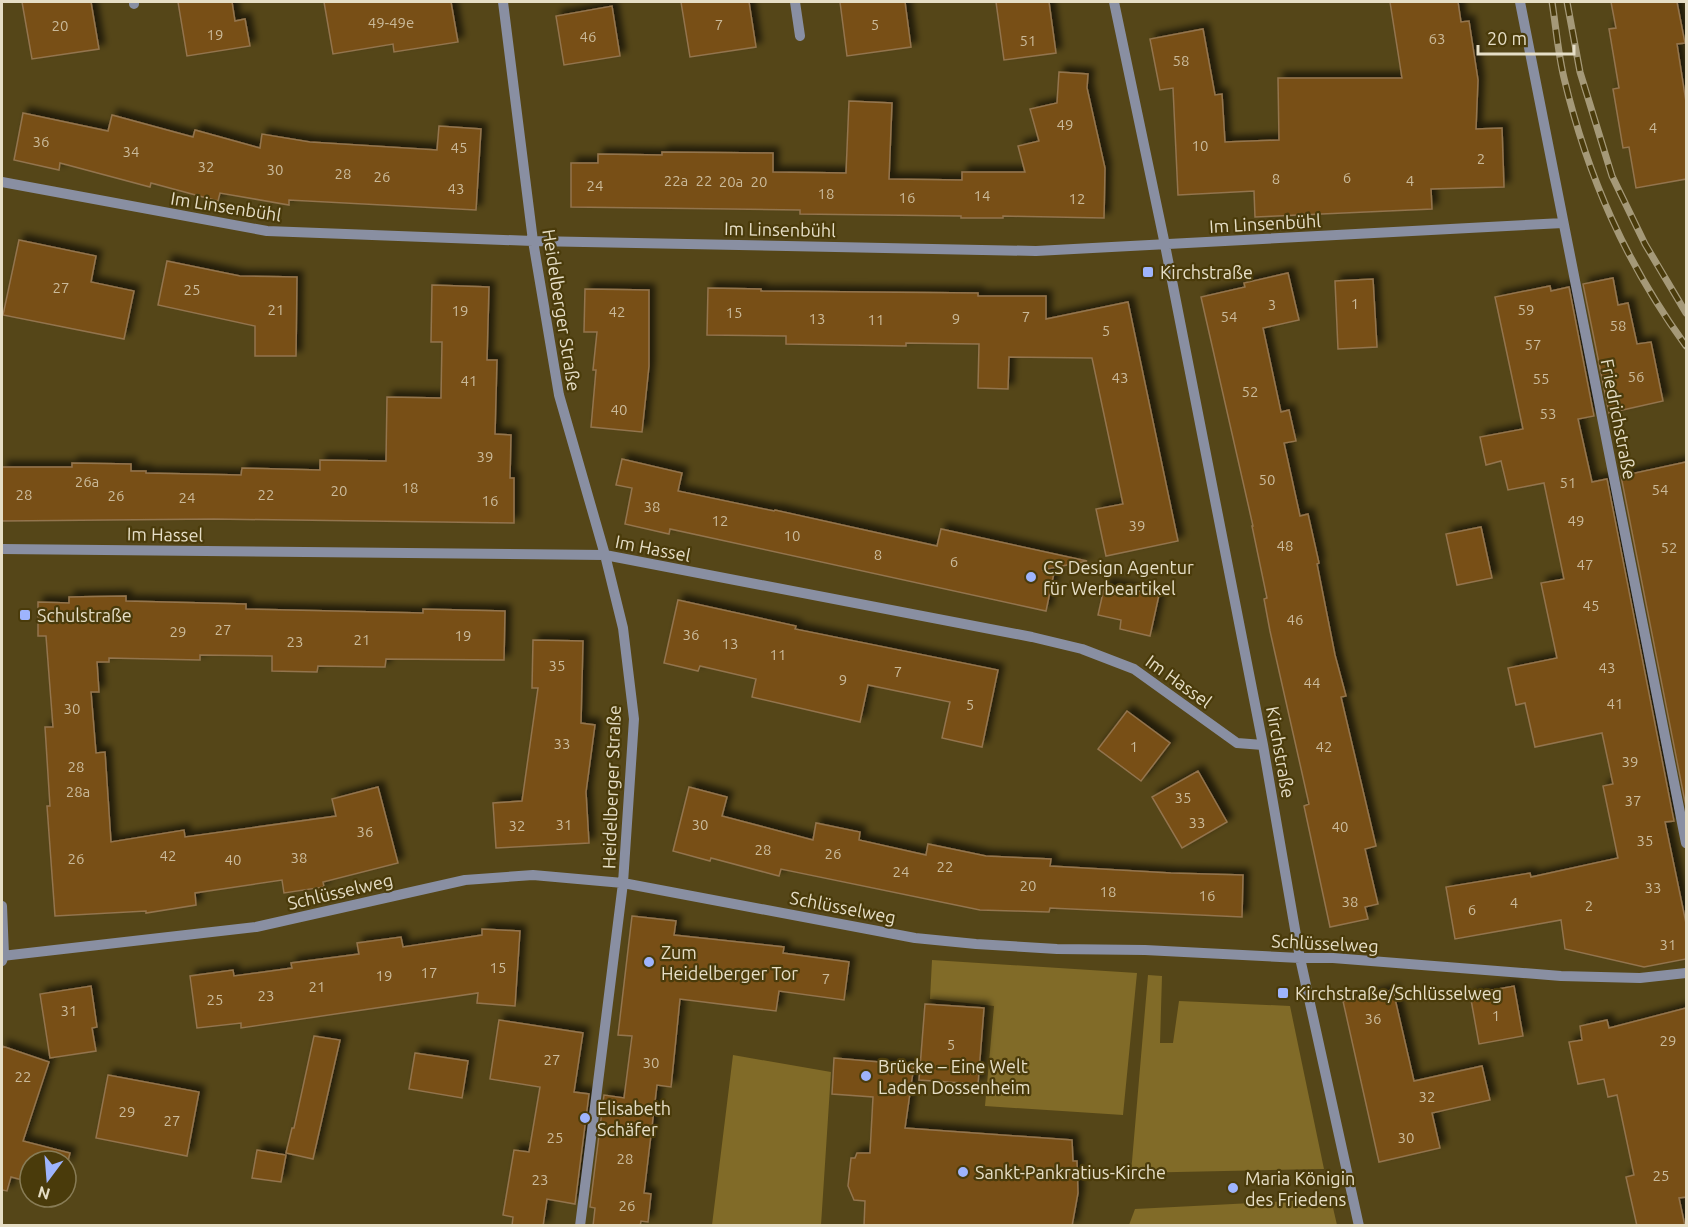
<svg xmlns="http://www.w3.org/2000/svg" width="1688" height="1227" font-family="Ubuntu,sans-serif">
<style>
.green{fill:#816b28}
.building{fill:#784f15;stroke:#93744e;stroke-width:1.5;filter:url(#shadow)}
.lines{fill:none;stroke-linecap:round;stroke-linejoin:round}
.minor{stroke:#898fa2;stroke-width:10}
.rail-casing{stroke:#a59978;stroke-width:7}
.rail{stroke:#4a3b0b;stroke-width:4.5;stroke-dasharray:14;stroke-linecap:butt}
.poi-dot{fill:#9eb4fd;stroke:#4a3b0b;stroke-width:2}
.labels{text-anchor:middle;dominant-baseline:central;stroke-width:4.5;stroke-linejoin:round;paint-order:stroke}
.number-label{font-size:15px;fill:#caba9a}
.street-label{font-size:18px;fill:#e6dec6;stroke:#4a3b0b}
.poi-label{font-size:18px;fill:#e6dec6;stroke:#4a3b0b;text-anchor:start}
</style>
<defs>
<filter id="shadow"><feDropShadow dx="5.5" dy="-5.5" stdDeviation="3" flood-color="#0009"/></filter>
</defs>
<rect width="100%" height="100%" fill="#554618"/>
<path class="green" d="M 932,960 L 1137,973 L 1123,1115 L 985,1106 L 994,1006 L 930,999 Z
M 1148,975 L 1162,976 L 1160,1043 L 1173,1043 L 1179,1001 L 1290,1006 L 1324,1169 L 1131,1173 Z
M 733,1055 L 831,1072 L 821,1225 L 712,1225 Z
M 1331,1199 L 1337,1225 L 1129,1225 L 1135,1209 Z"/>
<path class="building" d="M 22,2 L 91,2 L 99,49 L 32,59 Z
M 178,2 L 232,2 L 235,21 L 245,19 L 250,46 L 187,56 Z
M 324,2 L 451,2 L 458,42 L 394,52 L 393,44 L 333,54 Z
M 681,2 L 749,2 L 756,47 L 690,57 Z
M 840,2 L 905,2 L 911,47 L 847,56 Z
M 996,2 L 1049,2 L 1056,53 L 1004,60 Z
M 1390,2 L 1458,2 L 1461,22 L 1469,21 L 1478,80 L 1476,129 L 1502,128 L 1504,187 L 1431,189 L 1432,209 L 1255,217 L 1254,191 L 1178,195 L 1173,88 L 1160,90 L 1150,39 L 1203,29 L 1215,95 L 1222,94 L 1225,142 L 1279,140 L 1278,78 L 1402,78 Z
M 1611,2 L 1677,2 L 1685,43 L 1677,44 L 1686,102 L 1686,179 L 1636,188 L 1629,147 L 1623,148 L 1613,89 L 1619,88 L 1609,29 L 1616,28 Z
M 612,6 L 620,56 L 564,65 L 556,16 Z
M 1059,72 L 1088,74 L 1087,88 L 1105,168 L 1104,218 L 1003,216 L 1003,218 L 961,218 L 961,216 L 800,214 L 800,210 L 571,207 L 571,163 L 598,163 L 598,154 L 662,155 L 662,152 L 773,153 L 773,172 L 846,173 L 849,101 L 892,103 L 889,179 L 962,180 L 962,172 L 1025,172 L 1018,146 L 1039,141 L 1030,109 L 1057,103 Z
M 23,113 L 108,131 L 112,115 L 193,137 L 195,130 L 260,148 L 262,134 L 310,142 L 437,150 L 439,126 L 481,129 L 476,210 L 289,200 L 289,205 L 220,193 L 218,201 L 151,183 L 150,187 L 60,163 L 59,170 L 14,160 Z
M 19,240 L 96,256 L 91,282 L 134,291 L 124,339 L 3,315 Z
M 167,261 L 240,276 L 297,277 L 296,356 L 255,356 L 255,326 L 158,305 Z
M 1288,273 L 1299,320 L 1263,328 L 1281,412 L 1289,410 L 1296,441 L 1284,443 L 1300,516 L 1308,514 L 1319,563 L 1317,564 L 1335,655 L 1346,696 L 1341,697 L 1376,846 L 1365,849 L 1378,904 L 1365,907 L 1368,919 L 1330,927 L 1304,806 L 1309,804 L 1270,631 L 1264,599 L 1267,598 L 1252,526 L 1253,526 L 1201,297 L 1245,287 L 1244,283 Z
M 1613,278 L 1618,305 L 1628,303 L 1637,344 L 1651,342 L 1663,401 L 1609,413 L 1583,284 Z
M 1373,279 L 1377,347 L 1338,349 L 1335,281 Z
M 432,285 L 489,287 L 487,360 L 497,360 L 495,434 L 511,435 L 510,478 L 514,478 L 514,523 L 214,519 L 2,521 L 2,467 L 72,467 L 72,463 L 131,464 L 131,471 L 146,471 L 146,473 L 241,475 L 242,468 L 320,470 L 320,460 L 386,461 L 387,397 L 441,398 L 442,342 L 431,342 Z
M 1550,286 L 1551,291 L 1569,287 L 1594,416 L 1578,419 L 1592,482 L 1607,479 L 1674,821 L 1665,822 L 1686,923 L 1686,959 L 1644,967 L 1565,949 L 1561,920 L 1455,939 L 1446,887 L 1530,873 L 1531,877 L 1618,858 L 1603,786 L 1613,784 L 1602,733 L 1535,747 L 1525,703 L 1516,705 L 1508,668 L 1557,658 L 1541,583 L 1564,579 L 1544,483 L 1508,490 L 1501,461 L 1486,465 L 1480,437 L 1523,429 L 1495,297 Z
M 708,288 L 761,289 L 761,291 L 978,293 L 978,296 L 1046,296 L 1046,319 L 1128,302 L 1178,541 L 1106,556 L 1096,509 L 1123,504 L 1092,358 L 1009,357 L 1008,389 L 978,388 L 979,344 L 906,343 L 906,346 L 786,344 L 786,336 L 707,335 Z
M 585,289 L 649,290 L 649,366 L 642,432 L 591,427 L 596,370 L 593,370 L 597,332 L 584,332 Z
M 622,459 L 682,473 L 678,491 L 774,511 L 775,510 L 937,546 L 941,529 L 1087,561 L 1042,570 L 1054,573 L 1046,611 L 670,529 L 669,534 L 625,524 L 632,488 L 616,485 Z
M 1686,462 L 1686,807 L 1621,476 Z
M 1481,527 L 1492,578 L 1457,585 L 1446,534 Z
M 1105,584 L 1159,595 L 1150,636 L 1120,629 L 1121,620 L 1098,615 Z
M 126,596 L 126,601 L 246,604 L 246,609 L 423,613 L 423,609 L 505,611 L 504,660 L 386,659 L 385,667 L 318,666 L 317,672 L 272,671 L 272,656 L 200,655 L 200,660 L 109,658 L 109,662 L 97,662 L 99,692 L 91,692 L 96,753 L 105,752 L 111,842 L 184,830 L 185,837 L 336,816 L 332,799 L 378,787 L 398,863 L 323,882 L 324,887 L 284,893 L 282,880 L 195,893 L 196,905 L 146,913 L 146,911 L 55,916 L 47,806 L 50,806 L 45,727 L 53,727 L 46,636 L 38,636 L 38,602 L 69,603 L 69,597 Z
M 678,600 L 796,626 L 795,629 L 998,670 L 982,747 L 942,738 L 950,702 L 868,685 L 860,722 L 752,697 L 756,679 L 700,666 L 698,671 L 664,663 Z
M 533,640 L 583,641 L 581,723 L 595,725 L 586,792 L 589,843 L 496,848 L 493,803 L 522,801 L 538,688 L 532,688 Z
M 1127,711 L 1170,743 L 1141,781 L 1098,749 Z
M 1198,771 L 1227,822 L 1182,848 L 1152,797 Z
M 689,787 L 727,797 L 722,816 L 813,840 L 816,823 L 860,832 L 859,840 L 926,855 L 928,844 L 986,856 L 1051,859 L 1050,866 L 1171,873 L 1243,875 L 1242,917 L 1050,908 L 1049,912 L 980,910 L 781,869 L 779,876 L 711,858 L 710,861 L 673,851 Z
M 632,916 L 676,921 L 674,935 L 784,947 L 783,953 L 849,962 L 844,1000 L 779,991 L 776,1011 L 680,999 L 671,1087 L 657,1085 L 644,1193 L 651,1194 L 648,1222 L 641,1221 L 640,1226 L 593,1226 L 595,1208 L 590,1207 L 604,1095 L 624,1098 L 632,1036 L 618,1035 Z
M 482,929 L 520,931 L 515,1006 L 477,1003 L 478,993 L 241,1028 L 241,1023 L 197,1028 L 190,976 L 233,970 L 234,976 L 292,968 L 291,963 L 359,954 L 357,943 L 401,937 L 403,947 L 482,935 Z
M 91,986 L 97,1027 L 92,1028 L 96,1051 L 50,1058 L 40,994 Z
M 1514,986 L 1523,1036 L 1479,1044 L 1470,994 Z
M 1393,990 L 1414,1081 L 1482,1066 L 1490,1100 L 1432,1113 L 1440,1148 L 1379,1162 L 1343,1001 Z
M 925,1004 L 984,1008 L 978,1084 L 919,1080 Z
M 1686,1008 L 1686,1197 L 1679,1198 L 1685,1226 L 1637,1226 L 1626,1177 L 1634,1175 L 1617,1095 L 1608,1097 L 1604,1079 L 1578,1084 L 1569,1042 L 1582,1040 L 1580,1026 L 1607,1020 L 1609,1028 Z
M 499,1020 L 583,1033 L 574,1092 L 589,1094 L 575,1204 L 547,1199 L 543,1226 L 512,1226 L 513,1217 L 503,1215 L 514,1150 L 529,1152 L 540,1087 L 490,1079 Z
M 314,1036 L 340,1040 L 313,1159 L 286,1153 L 292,1128 L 294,1128 Z
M 2,1046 L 49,1062 L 23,1141 L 70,1153 L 66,1169 L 66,1161 L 30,1161 L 30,1182 L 11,1177 L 7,1191 L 2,1190 Z
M 415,1053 L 468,1061 L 462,1098 L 409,1089 Z
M 834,1058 L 914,1065 L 905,1128 L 1072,1140 L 1073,1161 L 1077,1161 L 1078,1193 L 1072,1226 L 864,1226 L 865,1201 L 854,1200 L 848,1186 L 851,1158 L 855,1158 L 857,1153 L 870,1153 L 873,1097 L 832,1094 Z
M 108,1075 L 199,1092 L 187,1156 L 96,1138 Z
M 257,1150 L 286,1155 L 281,1182 L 252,1178 Z"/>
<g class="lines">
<path class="minor" d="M 134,2 L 134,4
M 503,2 L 533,241 L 559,395 L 605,555 L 623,628 L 634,719 L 623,883 L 580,1226
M 795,2 L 800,36
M 1114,2 L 1165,245 L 1263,745 L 1300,958 L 1359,1226
M 1520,2 L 1686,843
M 2,182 L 267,231 L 533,241 L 1036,251 L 1563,223
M 2,549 L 605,555 L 1032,637 L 1082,649 L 1134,669 L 1237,743 L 1263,745
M 2,906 L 4,955 L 2,961
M 2,956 L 256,927 L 465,880 L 533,875 L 623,883 L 915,938 L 976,944 L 1057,949 L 1145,950 L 1300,958 L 1333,958 L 1561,976 L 1640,978 L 1686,973"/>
<g class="rail-casing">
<path id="rail" d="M 1552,2 C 1556,27 1558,53 1564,78 C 1588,178 1626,263 1686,346
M 1567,2 L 1580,72 L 1612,176 L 1645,244 L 1686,313"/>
</g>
<use href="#rail" class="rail"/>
</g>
<g class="poi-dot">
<rect x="1142" y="266" width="12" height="12" rx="3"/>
<circle cx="1031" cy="577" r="6"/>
<rect x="19" y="609" width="12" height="12" rx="3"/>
<circle cx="649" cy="962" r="6"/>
<rect x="1277" y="987" width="12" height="12" rx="3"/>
<circle cx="866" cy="1076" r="6"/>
<circle cx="585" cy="1118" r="6"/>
<circle cx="963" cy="1172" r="6"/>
<circle cx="1233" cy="1188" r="6"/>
</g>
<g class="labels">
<g class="number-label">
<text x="391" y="22">49-49e</text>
<text x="719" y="24">7</text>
<text x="875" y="24">5</text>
<text x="60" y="25">20</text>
<text x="215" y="34">19</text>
<text x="588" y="36">46</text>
<text x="1437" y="38">63</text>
<text x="1028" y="40">51</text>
<text x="1181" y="60">58</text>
<text x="1065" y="124">49</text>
<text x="1653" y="127">4</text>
<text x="41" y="141">36</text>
<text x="1200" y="145">10</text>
<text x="459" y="147">45</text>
<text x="131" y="151">34</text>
<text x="1481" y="158">2</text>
<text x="206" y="166">32</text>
<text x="275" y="169">30</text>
<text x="343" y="173">28</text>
<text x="382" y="176">26</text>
<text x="1347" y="177">6</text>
<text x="1276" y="178">8</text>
<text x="676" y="180">22a</text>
<text x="704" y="180">22</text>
<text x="1410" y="180">4</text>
<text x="731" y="181">20a</text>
<text x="759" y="181">20</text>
<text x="595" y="185">24</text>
<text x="456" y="188">43</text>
<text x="826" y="193">18</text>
<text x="982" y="195">14</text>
<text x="907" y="197">16</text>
<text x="1077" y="198">12</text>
<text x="61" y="287">27</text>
<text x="192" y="289">25</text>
<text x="1355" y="303">1</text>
<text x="1272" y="304">3</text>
<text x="276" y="309">21</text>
<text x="1526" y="309">59</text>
<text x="460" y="310">19</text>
<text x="617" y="311">42</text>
<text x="734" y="312">15</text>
<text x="1026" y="316">7</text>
<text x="1229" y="316">54</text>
<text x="817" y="318">13</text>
<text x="956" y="318">9</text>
<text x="876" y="319">11</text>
<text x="1618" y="325">58</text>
<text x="1106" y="330">5</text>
<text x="1533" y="344">57</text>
<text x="1636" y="376">56</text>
<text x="1120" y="377">43</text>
<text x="1541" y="378">55</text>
<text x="469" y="380">41</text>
<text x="1250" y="391">52</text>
<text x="619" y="409">40</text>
<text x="1548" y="413">53</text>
<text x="485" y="456">39</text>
<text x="1267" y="479">50</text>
<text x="87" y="481">26a</text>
<text x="1568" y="482">51</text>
<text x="410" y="487">18</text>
<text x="1660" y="489">54</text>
<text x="339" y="490">20</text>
<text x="24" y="494">28</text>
<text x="266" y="494">22</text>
<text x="116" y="495">26</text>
<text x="187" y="497">24</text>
<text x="490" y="500">16</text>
<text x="652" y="506">38</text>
<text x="720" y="520">12</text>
<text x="1576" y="520">49</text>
<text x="1137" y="525">39</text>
<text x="792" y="535">10</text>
<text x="1285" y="545">48</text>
<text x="1669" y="547">52</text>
<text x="878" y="554">8</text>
<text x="954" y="561">6</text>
<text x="1585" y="564">47</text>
<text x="1591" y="605">45</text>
<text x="1295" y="619">46</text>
<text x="223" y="629">27</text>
<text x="178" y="631">29</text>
<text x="691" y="634">36</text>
<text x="463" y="635">19</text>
<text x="362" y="639">21</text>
<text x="295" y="641">23</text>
<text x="730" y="643">13</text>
<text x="778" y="654">11</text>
<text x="557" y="665">35</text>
<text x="1607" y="667">43</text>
<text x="898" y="671">7</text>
<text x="843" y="679">9</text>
<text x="1312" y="682">44</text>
<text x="1615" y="703">41</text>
<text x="970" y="704">5</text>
<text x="72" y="708">30</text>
<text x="562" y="743">33</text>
<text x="1134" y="746">1</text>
<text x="1324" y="746">42</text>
<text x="1630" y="761">39</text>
<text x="76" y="766">28</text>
<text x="78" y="791">28a</text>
<text x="1183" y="797">35</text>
<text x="1633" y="800">37</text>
<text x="1197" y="822">33</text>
<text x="564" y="824">31</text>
<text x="700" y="824">30</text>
<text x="517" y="825">32</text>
<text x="1340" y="826">40</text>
<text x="365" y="831">36</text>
<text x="1645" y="840">35</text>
<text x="763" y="849">28</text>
<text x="833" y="853">26</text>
<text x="168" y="855">42</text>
<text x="299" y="857">38</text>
<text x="76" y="858">26</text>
<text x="233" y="859">40</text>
<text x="945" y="866">22</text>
<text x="901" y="871">24</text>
<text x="1028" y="885">20</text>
<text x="1653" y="887">33</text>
<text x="1108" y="891">18</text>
<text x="1207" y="895">16</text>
<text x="1350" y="901">38</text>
<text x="1514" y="902">4</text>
<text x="1589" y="905">2</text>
<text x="1472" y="909">6</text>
<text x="1668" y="944">31</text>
<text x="498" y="967">15</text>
<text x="429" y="972">17</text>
<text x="384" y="975">19</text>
<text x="826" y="978">7</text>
<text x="317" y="986">21</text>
<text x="266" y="995">23</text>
<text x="215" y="999">25</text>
<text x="69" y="1010">31</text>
<text x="1496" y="1015">1</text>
<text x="1373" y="1018">36</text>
<text x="1668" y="1040">29</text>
<text x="951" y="1044">5</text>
<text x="552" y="1059">27</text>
<text x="651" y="1062">30</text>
<text x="23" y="1076">22</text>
<text x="1427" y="1096">32</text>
<text x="127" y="1111">29</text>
<text x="172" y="1120">27</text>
<text x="555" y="1137">25</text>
<text x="1406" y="1137">30</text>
<text x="625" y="1158">28</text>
<text x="1661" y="1175">25</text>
<text x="540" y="1179">23</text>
<text x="627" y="1205">26</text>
</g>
<g class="street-label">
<text transform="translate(226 206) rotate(9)">Im Linsenbühl</text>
<text transform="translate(1265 223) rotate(-3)">Im Linsenbühl</text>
<text transform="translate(780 229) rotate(1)">Im Linsenbühl</text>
<text transform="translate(562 310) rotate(81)">Heidelberger Straße</text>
<text transform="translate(1619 419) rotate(79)">Friedrichstraße</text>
<text transform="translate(165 534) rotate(1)">Im Hassel</text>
<text transform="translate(653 548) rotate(11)">Im Hassel</text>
<text transform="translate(1179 681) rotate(36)">Im Hassel</text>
<text transform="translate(1281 752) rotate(80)">Kirchstraße</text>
<text transform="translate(611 787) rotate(-88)">Heidelberger Straße</text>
<text transform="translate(340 891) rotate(-13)">Schlüsselweg</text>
<text transform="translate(843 907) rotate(11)">Schlüsselweg</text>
<text transform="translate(1325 943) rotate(3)">Schlüsselweg</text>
</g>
<g class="poi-label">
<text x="1160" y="272">Kirchstraße</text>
<text x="1043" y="567">CS Design Agentur<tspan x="1043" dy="21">für Werbeartikel</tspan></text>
<text x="37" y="615">Schulstraße</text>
<text x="661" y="952">Zum<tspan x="661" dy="21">Heidelberger Tor</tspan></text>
<text x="1295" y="993">Kirchstraße/Schlüsselweg</text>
<text x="878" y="1066">Brücke – Eine Welt<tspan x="878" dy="21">Laden Dossenheim</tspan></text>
<text x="597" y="1108">Elisabeth<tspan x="597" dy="21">Schäfer</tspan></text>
<text x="975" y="1172">Sankt-Pankratius-Kirche</text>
<text x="1245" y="1178">Maria Königin<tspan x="1245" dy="21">des Friedens</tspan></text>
</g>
</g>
<rect width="1688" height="1227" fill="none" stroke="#e6dec6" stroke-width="6"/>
<g transform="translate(48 1179) rotate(196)"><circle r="28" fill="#4a3b0b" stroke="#887c56" stroke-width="1.5"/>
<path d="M0-4.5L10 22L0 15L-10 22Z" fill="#9eb4fd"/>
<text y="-9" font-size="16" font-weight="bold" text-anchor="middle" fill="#e6dec6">N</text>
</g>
<path d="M1478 45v9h96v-9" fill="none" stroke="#e6dec6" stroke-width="3"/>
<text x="1487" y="45" font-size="18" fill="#e6dec6" stroke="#4a3b0b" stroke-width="4.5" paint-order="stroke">20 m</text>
</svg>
